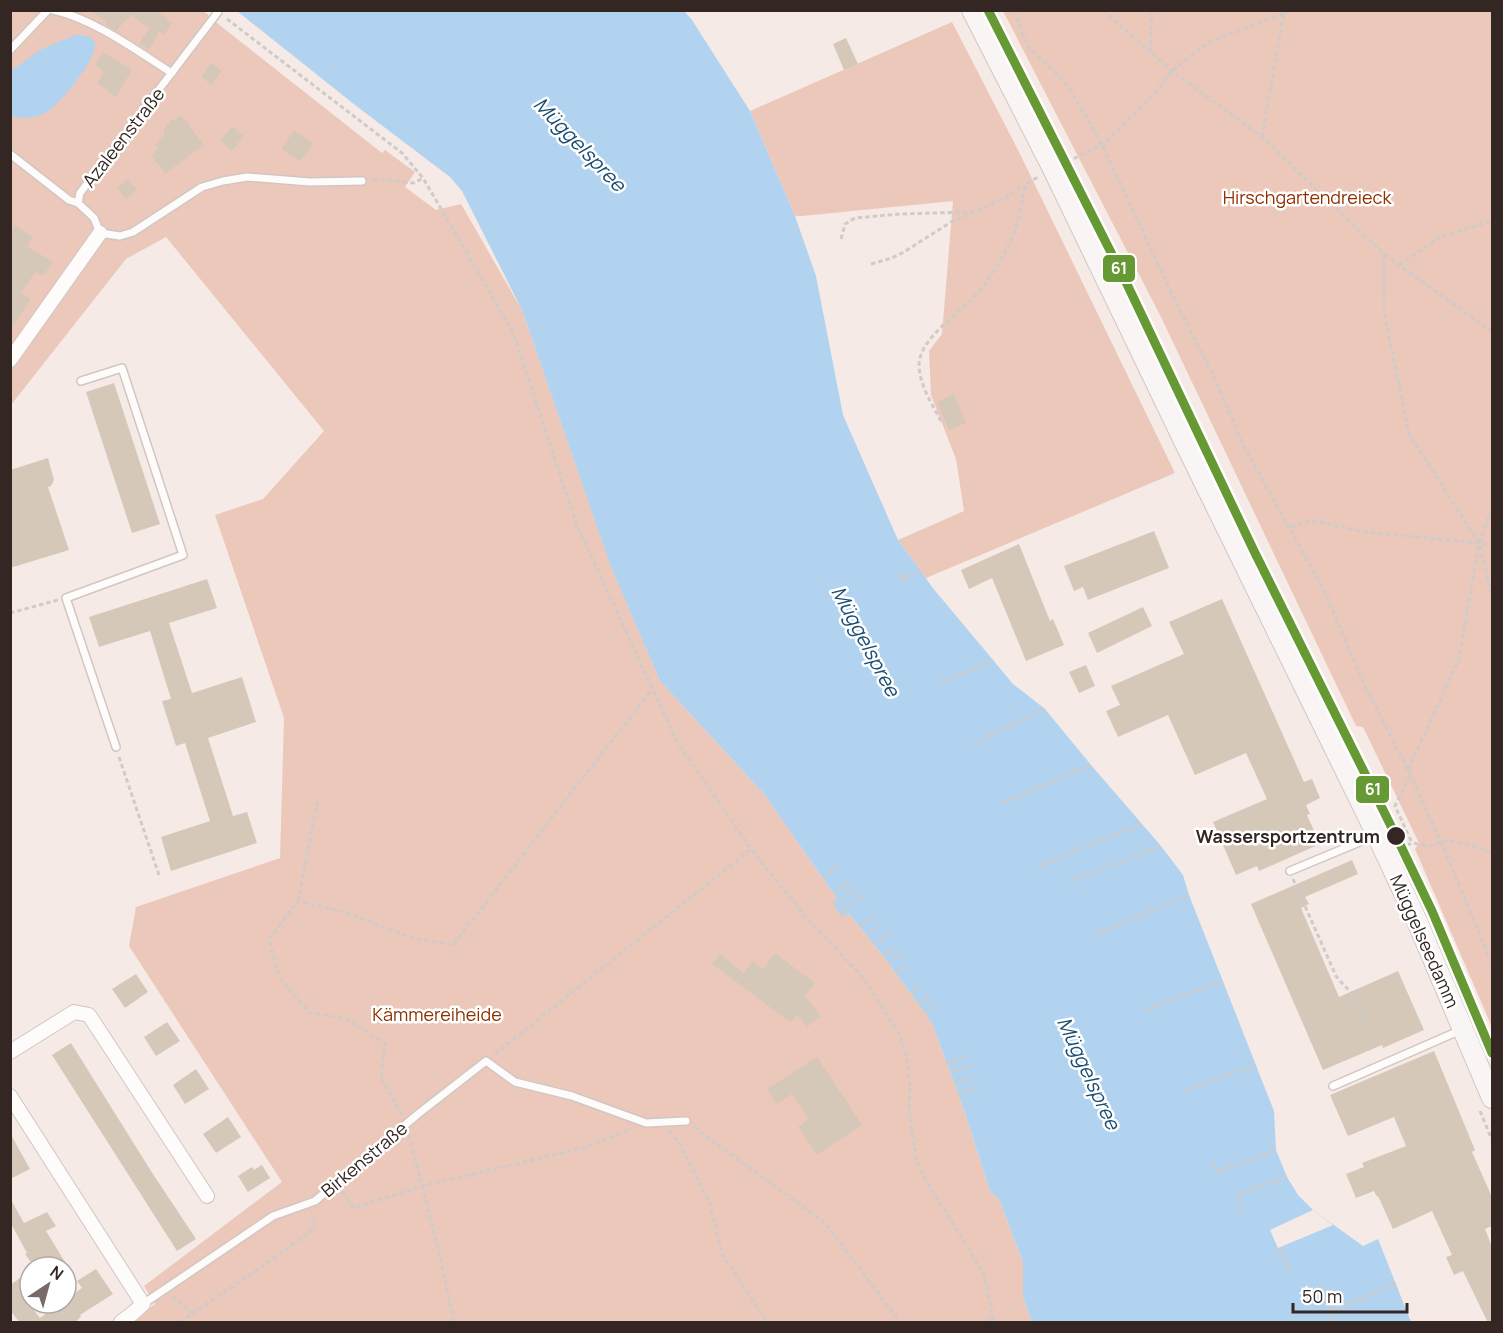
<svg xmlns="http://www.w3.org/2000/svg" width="1503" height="1333" font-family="Manrope,sans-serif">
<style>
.green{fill:#ecc8bb}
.water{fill:#b1d3f0}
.pier{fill:#f6eae6}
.building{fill:#d6c8b9}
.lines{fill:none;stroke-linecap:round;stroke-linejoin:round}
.service-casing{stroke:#d1c6c2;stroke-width:10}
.minor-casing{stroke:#d1c6c2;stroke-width:16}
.secondary-casing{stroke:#d1c6c2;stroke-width:22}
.path{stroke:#cfcbc9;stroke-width:3;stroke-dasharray:4.5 3;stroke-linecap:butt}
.service{stroke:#fefcfb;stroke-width:7}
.minor{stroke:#fefcfb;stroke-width:14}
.secondary{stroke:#faf5f5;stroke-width:20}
.tram-1-casing{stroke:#fff;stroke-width:14}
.tram-1{stroke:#693;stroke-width:9}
.stop-dot{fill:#342723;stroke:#fff;stroke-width:2}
.labels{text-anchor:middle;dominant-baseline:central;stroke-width:5;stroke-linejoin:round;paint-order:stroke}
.street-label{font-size:18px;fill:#342723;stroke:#fff}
.park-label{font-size:18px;fill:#8c3102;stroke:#fff}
.stop-label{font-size:18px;font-weight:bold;fill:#342723;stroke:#fff;text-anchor:end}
.water-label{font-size:20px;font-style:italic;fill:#1b4d71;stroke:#fff}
.line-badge{stroke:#fff;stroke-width:2}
.badge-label{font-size:16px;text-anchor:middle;font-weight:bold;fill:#fff}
</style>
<rect width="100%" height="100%" fill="#f6eae6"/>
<path class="green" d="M 11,11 L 203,11 L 209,15 L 208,16 L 382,153 L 385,150 L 415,172 L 405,187 L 436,210 L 461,204 L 522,310 L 611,566 L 660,681 L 765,795 L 837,899 L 834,906 L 842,916 L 847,912 L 883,956 L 932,1023 L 964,1110 L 990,1191 L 999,1199 L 1023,1262 L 1023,1298 L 1032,1322 L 131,1322 L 155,1304 L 144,1286 L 282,1182 L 129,946 L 136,907 L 280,858 L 284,718 L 215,515 L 263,499 L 324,431 L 166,237 L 126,259 L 11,405 Z
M 1003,11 L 1492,11 L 1492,1027 L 1415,849 L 1419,843 L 1363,727 L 1356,726 L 1159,313 Z
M 952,22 L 1020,154 L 1175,473 L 926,578 L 898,540 L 964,511 L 956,459 L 931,395 L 929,351 L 942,334 L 953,201 L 802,216 L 795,216 L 750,111 Z"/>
<path class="water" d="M 683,10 L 692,20 L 750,111 L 795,216 L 816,276 L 843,415 L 898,540 L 926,578 L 932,587 L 1013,684 L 1045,709 L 1091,765 L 1161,846 L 1183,875 L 1189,895 L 1274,1111 L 1276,1150 L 1287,1177 L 1298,1195 L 1313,1210 L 1363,1246 L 1378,1239 L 1411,1322 L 1032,1322 L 1023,1298 L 1023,1262 L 999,1199 L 990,1191 L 964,1110 L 932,1023 L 883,956 L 848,913 L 842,917 L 832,903 L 837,899 L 765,795 L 660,681 L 611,567 L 522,310 L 462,191 L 450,177 L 355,105 L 237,11 Z
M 75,35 C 81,35 93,35 95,44 C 98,57 60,105 47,112 C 36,119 23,118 11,117 L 11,71 L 40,50 Z"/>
<path class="pier" d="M 1313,1210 L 1333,1225 L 1278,1248 L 1270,1230 Z"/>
<path class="building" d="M 89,10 L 154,10 L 167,18 L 166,19 L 172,23 L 164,35 L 159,32 L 149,50 L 139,44 L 149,28 L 131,15 L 116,31 L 105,24 L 107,22 Z
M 846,38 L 858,64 L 844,70 L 833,44 Z
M 103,52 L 132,70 L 116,97 L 97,83 L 104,72 L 95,65 Z
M 211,63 L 222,71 L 212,85 L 201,77 Z
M 179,115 L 190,124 L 189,125 L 204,145 L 165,174 L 152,157 L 158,147 L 155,145 L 165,133 L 163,131 L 172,119 L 175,121 Z
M 232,126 L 244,136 L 232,151 L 220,141 Z
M 294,130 L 314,144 L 300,161 L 281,149 Z
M 128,179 L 137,189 L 126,199 L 117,188 Z
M 15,225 L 33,237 L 27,246 L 53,262 L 43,276 L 36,272 L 21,292 L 31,299 L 10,330 L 10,231 Z
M 114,383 L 160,524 L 132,533 L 86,392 Z
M 954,394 L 966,423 L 949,430 L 937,402 Z
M 48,458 L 54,480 L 51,486 L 48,487 L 69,550 L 10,568 L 10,470 Z
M 1154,531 L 1169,568 L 1088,600 L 1083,587 L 1074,591 L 1064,566 Z
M 1019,544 L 1050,621 L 1053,619 L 1064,645 L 1026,661 L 992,578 L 969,589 L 961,570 Z
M 207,579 L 217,608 L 169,623 L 192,693 L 242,677 L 256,722 L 208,738 L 233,816 L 247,812 L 257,843 L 171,871 L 161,837 L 210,821 L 185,743 L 176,746 L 162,701 L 171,699 L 150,631 L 99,647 L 89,617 Z
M 1222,599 L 1304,782 L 1312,779 L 1320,798 L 1306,805 L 1310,814 L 1307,815 L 1320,844 L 1259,871 L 1257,866 L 1236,875 L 1213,822 L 1267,799 L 1246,753 L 1195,775 L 1168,715 L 1118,737 L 1106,711 L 1120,705 L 1111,686 L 1184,654 L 1169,622 Z
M 1143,607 L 1152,626 L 1097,653 L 1088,633 Z
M 1086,665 L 1095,686 L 1079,693 L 1069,672 Z
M 1352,860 L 1358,874 L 1305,897 L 1309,904 L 1301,908 L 1339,997 L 1398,971 L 1424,1030 L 1383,1048 L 1382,1045 L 1323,1070 L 1251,904 Z
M 775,953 L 815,983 L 805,996 L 821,1016 L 807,1027 L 797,1015 L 792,1022 L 788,1019 L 787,1020 L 712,964 L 720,954 L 744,973 L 752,961 L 763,969 Z
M 136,974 L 148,992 L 125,1008 L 112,989 Z
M 167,1022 L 180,1041 L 156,1056 L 144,1037 Z
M 71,1043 L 151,1171 L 196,1239 L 177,1251 L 52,1055 Z
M 1434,1051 L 1475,1150 L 1472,1152 L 1492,1197 L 1492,1226 L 1485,1229 L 1492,1247 L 1492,1323 L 1488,1323 L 1463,1271 L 1454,1275 L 1446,1257 L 1452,1255 L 1432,1211 L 1393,1229 L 1378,1196 L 1377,1197 L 1374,1191 L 1356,1198 L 1346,1174 L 1364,1167 L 1362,1163 L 1406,1146 L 1394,1117 L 1348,1136 L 1330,1095 Z
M 817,1057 L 862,1125 L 817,1155 L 798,1127 L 809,1119 L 792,1094 L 776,1104 L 767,1089 Z
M 196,1069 L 209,1089 L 185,1104 L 173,1085 Z
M 228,1117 L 241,1137 L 216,1153 L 203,1134 Z
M 10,1133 L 30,1169 L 10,1179 Z
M 262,1165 L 270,1178 L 248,1192 L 238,1176 L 252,1167 L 254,1170 Z
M 10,1198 L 24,1223 L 47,1212 L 56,1226 L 46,1231 L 68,1267 L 34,1267 L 25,1254 L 27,1253 L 10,1222 Z
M 96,1269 L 113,1294 L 80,1315 L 81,1317 L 74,1323 L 20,1323 L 10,1310 L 10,1285 L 30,1271 L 30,1305 L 40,1318 L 61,1303 L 66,1303 L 66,1299 L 82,1288 L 77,1281 Z"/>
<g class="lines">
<g class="service-casing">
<path id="service" d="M 53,10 C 94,19 137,51 172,73
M 10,50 L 48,10
M 10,154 L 69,200 L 78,203 L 94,218 L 100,233 L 120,236 L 133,232 L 202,187 L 223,181 L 247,177 L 310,182 L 362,181
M 78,203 L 80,193 L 218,12
M 81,381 L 122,368 L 183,555 L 66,598 L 116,747
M 1290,871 L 1374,836
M 1333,1086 L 1461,1030
M 143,1304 L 273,1216 L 315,1201 L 418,1114 L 486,1061 L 515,1082 L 572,1096 L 646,1123 L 686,1121"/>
</g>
<g class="minor-casing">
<path id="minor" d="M 10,360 L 100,233
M 10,1052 L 74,1012 L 89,1015 L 207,1196
M 10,1096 L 143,1304 L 132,1314 L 121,1322"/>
</g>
<g class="secondary-casing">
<path id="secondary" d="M 972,10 L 1053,169 L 1184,441 L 1377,835 L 1417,921 L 1492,1098"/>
</g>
<path class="path" d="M 1015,10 L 1024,38 L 1030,49 L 1057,74 L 1072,92 L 1102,145 L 1175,300 L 1217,383 L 1243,445 L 1324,590 L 1365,686 L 1408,770 L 1441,842 L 1492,964
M 1103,10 L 1149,51
M 1152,10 L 1150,51 L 1172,71 L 1262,137 L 1384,254 L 1492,332
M 227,19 L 402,153 L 423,178 L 513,332 L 576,523 L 677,742 L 751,849 L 805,916 L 864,979 L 899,1034 L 906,1053 L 910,1086 L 909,1109 L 916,1159 L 924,1177 L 984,1274 L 994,1322
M 1262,137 L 1284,12
M 1067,162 L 1102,145 L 1151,98 L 1172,71 L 1207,43 L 1292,10
M 373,179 L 414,183 L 423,178
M 841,239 L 845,224 L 855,218 L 900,214 L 971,212
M 1384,254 L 1384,312 L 1409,434 L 1479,543 L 1492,596
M 871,264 L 892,258 L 904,252 L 951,222 L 1005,198 L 1024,185
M 1399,265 L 1440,237 L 1492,221
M 941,421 C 932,404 920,386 919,366 C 919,339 955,317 972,299 C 986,285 1002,260 1010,242 C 1019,224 1021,203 1026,184 L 1040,176
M 1291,527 L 1310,520 L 1365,532 L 1479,543 L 1492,546
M 900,573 L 903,583
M 902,578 L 921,571
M 10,613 L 58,600
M 941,683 L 993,660
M 974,743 L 1045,709
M 119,757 L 159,875
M 1408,770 L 1459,659 L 1479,543 L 1492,508
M 1410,776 L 1395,806 L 1412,843
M 1003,803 L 1091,765
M 1400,848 L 1412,843 L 1429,846 L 1448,840 L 1474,846 L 1492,852
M 1039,866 L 1141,824
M 823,878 L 840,865
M 1293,879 L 1336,976 C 1344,987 1365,1002 1363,1017 C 1363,1018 1359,1025 1359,1026
M 1071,881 L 1161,846
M 834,894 L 849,882
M 298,901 L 318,798
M 834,906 L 858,887
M 840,914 L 865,895
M 860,927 L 874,916
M 866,935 L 880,924
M 1094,935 L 1189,895
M 874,945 L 891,932
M 883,956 L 896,947
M 888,963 L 903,952
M 896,973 L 908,964
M 911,994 L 922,985
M 919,1004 L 929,996
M 1145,1010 L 1223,981
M 925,1013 L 936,1005
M 495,1054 L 751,849
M 946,1063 L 968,1055
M 950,1071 L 972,1065
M 954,1083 L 976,1077
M 1186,1090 L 1256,1065
M 958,1094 L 979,1087
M 1480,1111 L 1492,1140
M 402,1115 L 381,1078 L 385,1043 L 345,1018 L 310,1013 L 279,977 L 269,939 L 298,901 L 344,912 L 412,938 L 453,945 L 652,689
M 694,1127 L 825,1223 L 900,1322
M 669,1131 L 680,1144 L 710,1204 L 722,1254 L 767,1322
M 409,1135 L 438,1248 L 454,1322
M 1213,1161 L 1218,1172 L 1276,1150
M 342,1192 L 354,1208 L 422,1186 L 583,1148 L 631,1129
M 1243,1213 L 1237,1195 L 1287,1177
M 1279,1248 L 1290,1272
M 1320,1287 L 1335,1322
M 172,1297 L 192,1313
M 1330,1312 L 1396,1283
M 180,1322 L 263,1266 L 314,1229 L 314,1211
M 988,1322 L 992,1315"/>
<use href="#service" class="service"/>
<use href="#minor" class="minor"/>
<use href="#secondary" class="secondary"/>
<g class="tram-1-casing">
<path id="tram-1" d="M 988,10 L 1125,280 L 1254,551 L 1396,836 L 1432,911 L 1492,1053"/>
</g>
<use href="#tram-1" class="tram-1"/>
</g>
<circle class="stop-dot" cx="1396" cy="836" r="10"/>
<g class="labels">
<g class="street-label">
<text transform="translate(123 137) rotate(-52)">Azaleenstraße</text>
<text transform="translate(1425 941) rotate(66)">Müggelseedamm</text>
<text transform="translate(364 1159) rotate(-40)">Birkenstraße</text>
</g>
<g class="park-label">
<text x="1307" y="197">Hirschgartendreieck</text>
<text x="437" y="1014">Kämmereiheide</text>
</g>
<g class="stop-label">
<text x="1380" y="836">Wassersportzentrum</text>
</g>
<g class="water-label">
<text transform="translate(580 144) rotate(46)">Müggelspree</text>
<text transform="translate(866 641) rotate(62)">Müggelspree</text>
<text transform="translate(1089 1073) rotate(65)">Müggelspree</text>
</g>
</g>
<g class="line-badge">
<rect x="1102" y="254" width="34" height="29" rx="6" fill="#693"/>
<rect x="1355" y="775" width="35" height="29" rx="6" fill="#693"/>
</g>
<g class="badge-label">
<text x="1119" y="274">61</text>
<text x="1373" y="795">61</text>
</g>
<rect width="1503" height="1333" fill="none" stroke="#342723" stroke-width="24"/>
<g transform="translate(48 1285) rotate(36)"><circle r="28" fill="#ffffff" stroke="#aea9a7" stroke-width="1.5"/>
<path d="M0-4.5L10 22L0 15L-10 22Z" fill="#786b67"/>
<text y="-9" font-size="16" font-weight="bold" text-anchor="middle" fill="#342723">N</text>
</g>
<path d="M1293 1303v9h114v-9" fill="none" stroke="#342723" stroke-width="3"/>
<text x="1302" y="1303" font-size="18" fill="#342723" stroke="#ffffff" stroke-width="4.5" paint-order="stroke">50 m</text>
</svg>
